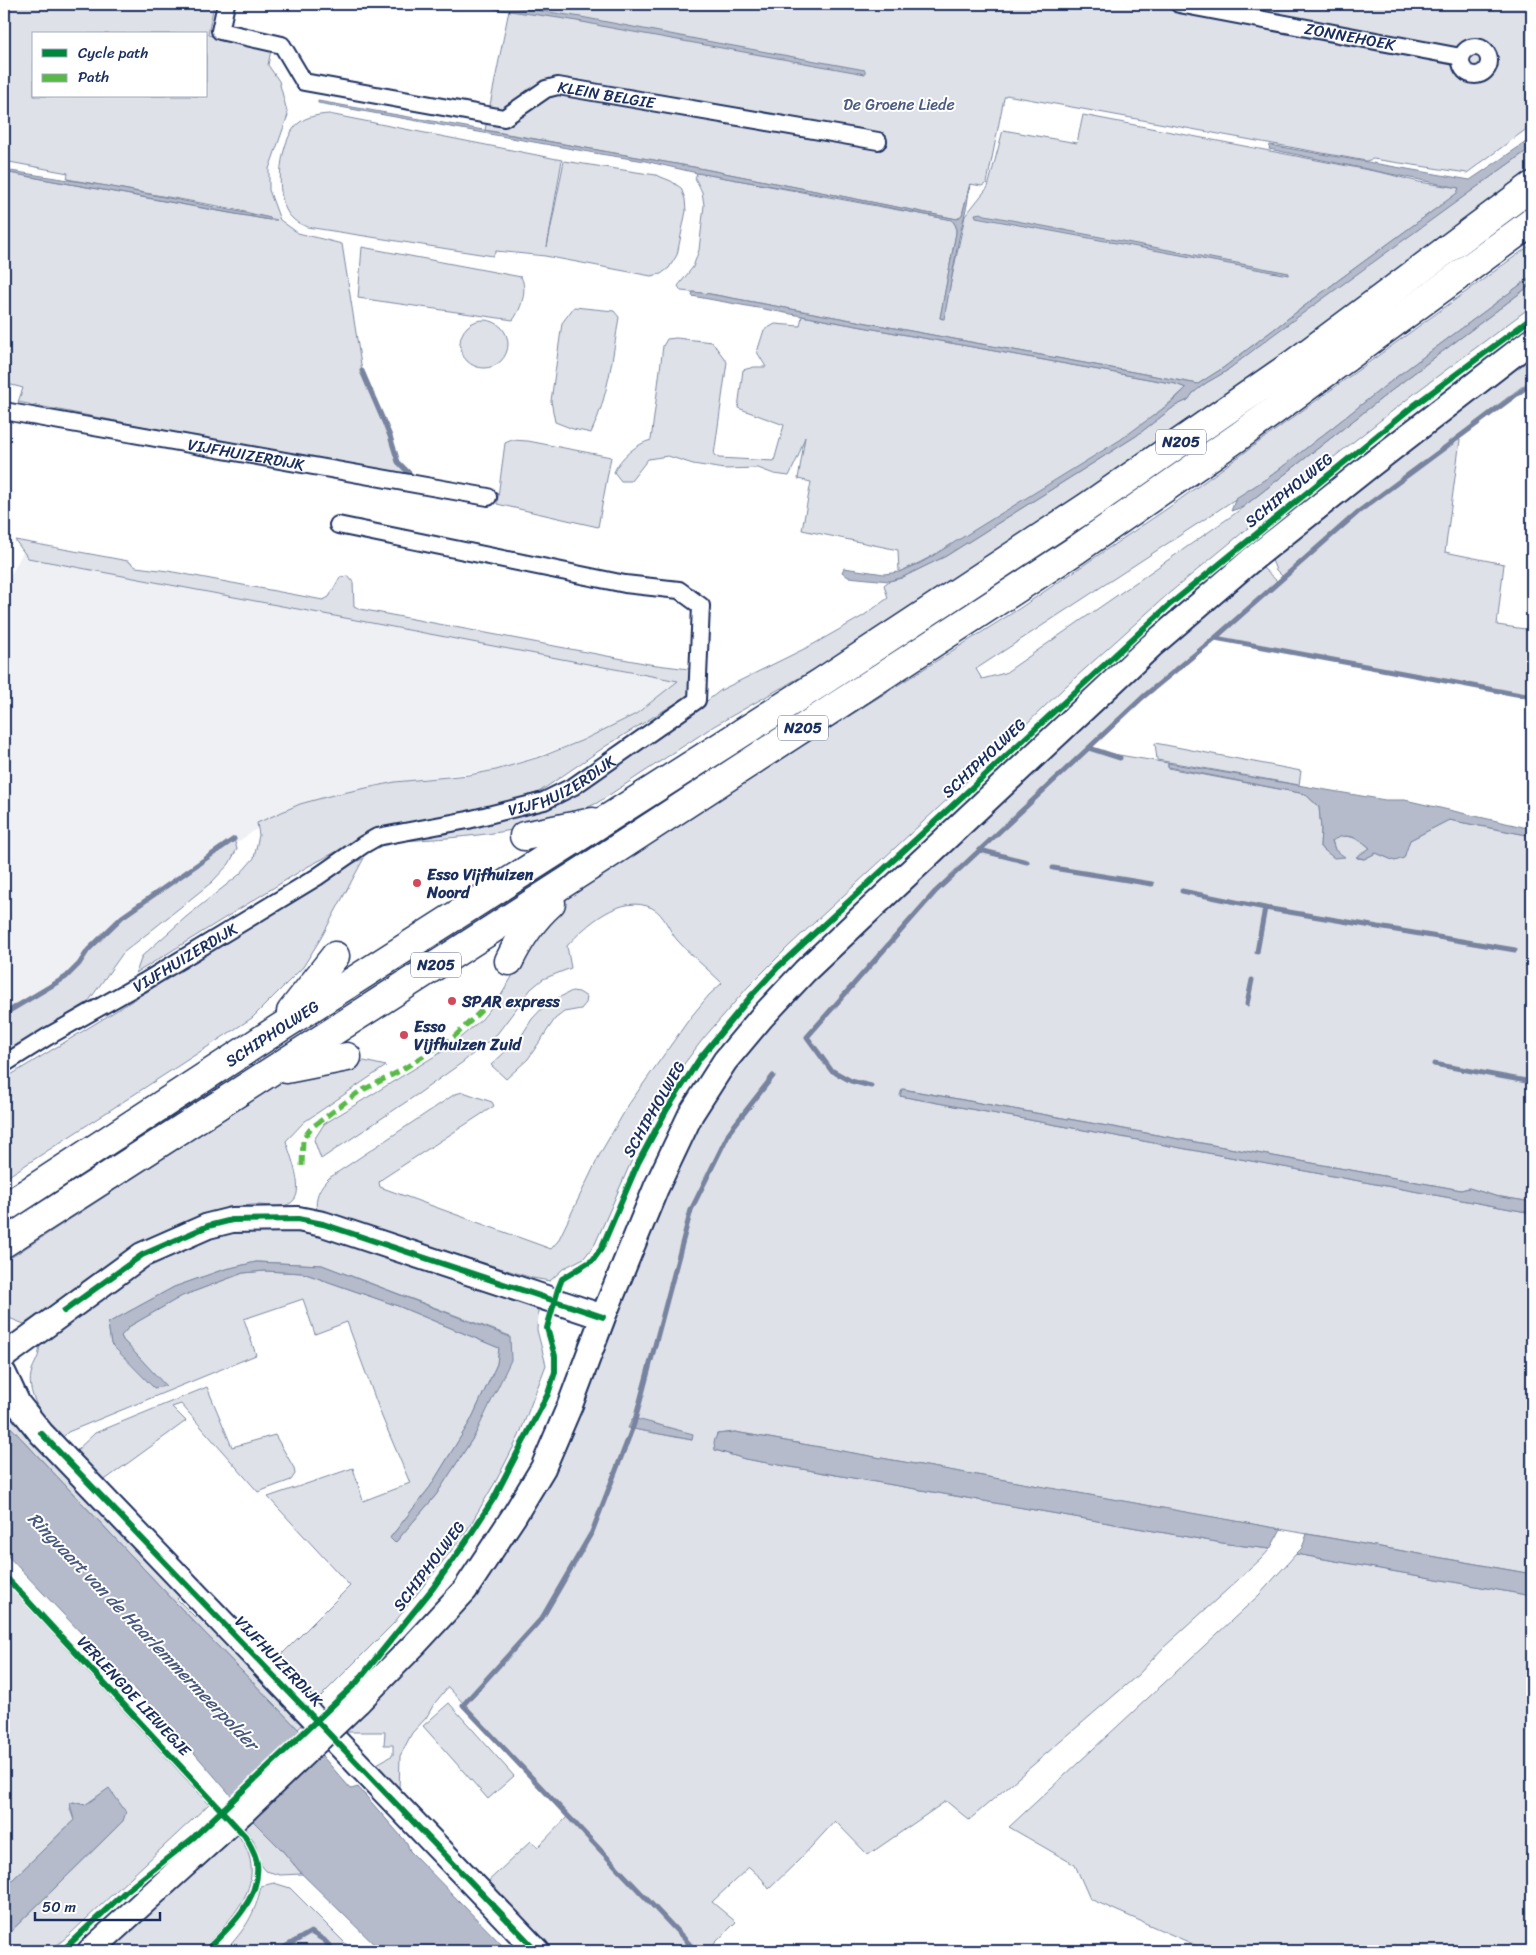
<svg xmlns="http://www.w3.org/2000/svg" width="1536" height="1955" font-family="Sriracha,sans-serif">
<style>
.built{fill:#eff0f4}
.green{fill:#dee1e7;stroke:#7c88a2;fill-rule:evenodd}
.water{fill:#b5bbca;stroke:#77839f}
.pier{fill:#fff}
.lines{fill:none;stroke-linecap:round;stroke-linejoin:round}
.stream{stroke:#77839f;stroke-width:5}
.street-casing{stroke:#1b2f5e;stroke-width:20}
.secondary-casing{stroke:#1b2f5e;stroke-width:28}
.highway-casing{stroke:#1b2f5e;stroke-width:31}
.street{stroke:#fff;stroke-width:16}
.secondary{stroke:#fff;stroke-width:24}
.highway{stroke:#fff;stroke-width:28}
.secondary-bridge-casing{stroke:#1b2f5e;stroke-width:28;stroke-linecap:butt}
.secondary-bridge{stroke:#fff;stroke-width:24}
.quiet{stroke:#58b947;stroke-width:5;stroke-dasharray:10 5;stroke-linecap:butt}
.cycleway-casing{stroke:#fff;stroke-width:9}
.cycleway{stroke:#00873e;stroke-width:6}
.poi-dot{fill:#d1495b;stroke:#fff;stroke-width:2}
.labels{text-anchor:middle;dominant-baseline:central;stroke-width:4;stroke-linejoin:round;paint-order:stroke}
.shield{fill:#fff;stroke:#5f6d8e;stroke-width:1}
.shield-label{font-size:15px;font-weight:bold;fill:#1b2f5e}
.street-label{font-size:16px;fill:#1b2f5e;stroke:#fff}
.park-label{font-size:16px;fill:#4c5c80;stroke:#fff}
.poi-label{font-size:16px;font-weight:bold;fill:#1b2f5e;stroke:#fff;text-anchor:start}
.water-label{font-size:18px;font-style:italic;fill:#49597e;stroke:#fff}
</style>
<rect width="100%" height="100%" fill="#fff"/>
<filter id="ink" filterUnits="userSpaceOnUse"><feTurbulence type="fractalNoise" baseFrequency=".02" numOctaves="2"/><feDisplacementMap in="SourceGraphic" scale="10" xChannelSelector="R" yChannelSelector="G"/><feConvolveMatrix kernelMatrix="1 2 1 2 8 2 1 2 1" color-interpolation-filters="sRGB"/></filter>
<g filter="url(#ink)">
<path class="built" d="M 23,552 L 678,681 L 636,714 L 581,741 L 496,770 L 395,782 L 279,814 L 106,931 L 66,977 L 4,1014 L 4,588 Z"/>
<path class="green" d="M 4,4 L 214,4 L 208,35 L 271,50 L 268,65 L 279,81 L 288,115 L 269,169 L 269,190 L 280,220 L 298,233 L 342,244 L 362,371 L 390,436 L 398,462 L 414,479 L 18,402 L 23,388 L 4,383 L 4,172 L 229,213 L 270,220 L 277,220 L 229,208 L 67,179 L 68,173 L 4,161 ZM 34,34 L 206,34 L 206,96 L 34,96 Z
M 506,4 L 1532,4 L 1532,125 L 1467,173 L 1373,159 L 1366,161 L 1006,95 L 1004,98 L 987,183 L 982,186 L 970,184 L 962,215 L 957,219 L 699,168 L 485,130 L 510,5 Z
M 329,114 L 562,160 L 547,247 L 564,161 L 656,175 L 671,181 L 681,188 L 685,199 L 686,211 L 677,255 L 669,268 L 661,274 L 651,276 L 545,256 L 496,251 L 493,256 L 307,227 C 303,225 297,223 293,219 C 273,202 279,147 294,128 C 302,117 316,115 329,114 Z
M 1083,115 L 1384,173 L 1419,182 L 1459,188 L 1458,193 L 1445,202 L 1340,279 L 1223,368 L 1198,384 L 710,294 L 681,291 L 678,286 L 693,267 L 699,250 L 704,205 L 702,192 L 695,178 L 697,173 L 705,174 L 952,220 L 956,226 L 956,233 L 940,318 L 943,319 L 965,216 L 988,187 L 1003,130 L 1077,143 Z
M 1532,147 L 1532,173 L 1236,389 L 1109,478 L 827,662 L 714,726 L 597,803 C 536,833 469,837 402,841 L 474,824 L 605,773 L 670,730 L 721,690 L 812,645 L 863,616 L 888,598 L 884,585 L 889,581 L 901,578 L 946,556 L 1136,436 L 1175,406 L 1188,400 L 1193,393 L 1206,383 L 1225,372 L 1273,334 Z
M 1532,244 L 1532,276 L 1399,375 L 1272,475 L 976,669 L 982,679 L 1005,673 L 1233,515 L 1410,376 L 1532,284 L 1532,306 L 1419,390 L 1329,461 L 1167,595 L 1066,686 L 964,784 L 789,946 L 747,988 L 703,1039 L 684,1064 L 659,1107 L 631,1162 L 595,1244 L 584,1258 L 564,1268 L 550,1281 L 532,1278 L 317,1211 C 314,1198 320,1186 329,1178 L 455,1094 L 463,1092 L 492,1102 L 494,1106 L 382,1179 L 379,1182 L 380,1187 L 551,1249 L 558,1241 L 601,1152 L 629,1104 L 690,1018 L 709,995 L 722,983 C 708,969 691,956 678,941 C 669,932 665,914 652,908 C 621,893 586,925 567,946 L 571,968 L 543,979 L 531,989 L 497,1034 L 463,1062 L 418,1094 L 321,1159 L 314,1140 L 324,1124 L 448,1048 L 482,1019 L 500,997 L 526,953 L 545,908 L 1017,610 L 1168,508 Z
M 362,247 L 521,277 C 528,289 521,310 513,320 L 358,298 Z
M 574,307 L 614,311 L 619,317 C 613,355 608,398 591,433 L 573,429 L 555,422 L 551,401 L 562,323 Z
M 802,316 L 1176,384 L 1186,388 C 1136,436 1073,470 1014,506 C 976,529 940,555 899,572 L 898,550 L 802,530 L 811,482 L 798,479 L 805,437 L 798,457 L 789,476 L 774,474 L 758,468 L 724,469 L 693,464 L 668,456 L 648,459 L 631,481 L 621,481 L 614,472 C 620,458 636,444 651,440 L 663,346 L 667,339 L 676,338 L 712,342 L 727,362 L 714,455 L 719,458 L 774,461 L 784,425 L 738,408 L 743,370 L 754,367 L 766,367 L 757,352 L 764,330 L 775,324 L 800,326 Z
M460 344a24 24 0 1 1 48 0a24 24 0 1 1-48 0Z
M 1532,349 L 1532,379 L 1453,439 L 1460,440 L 1445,552 L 1504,564 L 1497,625 L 1532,630 L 1532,697 L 1215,638 L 1131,709 L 1088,750 L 1168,763 L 1168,768 L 1305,794 L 1319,807 L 1321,829 L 1320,847 L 1335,850 L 1332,840 C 1346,832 1358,838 1370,848 L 1357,858 L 1364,859 L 1376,853 L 1395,861 L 1410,840 L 1449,820 L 1532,836 L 1532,1202 L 1495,1196 L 1469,1188 L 1461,1190 L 903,1089 L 900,1096 L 1532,1213 L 1532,1574 L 735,1432 L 717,1434 L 715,1450 L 745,1459 L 1228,1544 L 1270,1549 L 1261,1559 L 1163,1648 L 1139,1674 L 969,1820 L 946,1801 L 868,1855 L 835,1821 L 800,1859 L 769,1889 L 762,1879 L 749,1867 L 712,1902 L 736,1922 L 707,1951 L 544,1951 L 483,1886 L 531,1841 L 538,1847 L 569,1815 L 448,1687 L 434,1704 L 426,1718 L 412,1733 L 400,1756 L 399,1792 L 373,1766 L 393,1755 L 393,1745 L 384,1745 L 385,1732 L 346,1732 L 422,1654 L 472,1597 L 555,1470 L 576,1424 L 649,1235 L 703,1105 L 757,1031 L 1124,686 L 1252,572 L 1263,568 L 1278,582 L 1283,577 L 1276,570 L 1271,558 ZM 632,1419 L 692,1440 L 629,1428 Z
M 512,440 L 528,441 L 611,457 L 598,527 L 497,504 L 505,443 Z
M 15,540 L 128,561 L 136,567 L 168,571 L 323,600 L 329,597 L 340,577 L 348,576 L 353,582 L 354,606 L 360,609 L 649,664 L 705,671 L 697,690 L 606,746 L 539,792 L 515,801 L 355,842 L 307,867 L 136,973 L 142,956 L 186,917 L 240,874 L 254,858 L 259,835 L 257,823 L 300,804 L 333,795 L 395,782 L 469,775 L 496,770 L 543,756 L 581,741 L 636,714 L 678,681 L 28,558 Z
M 1155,743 L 1301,771 L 1299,785 L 1157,760 Z
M 234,839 L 237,849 L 229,864 L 212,882 L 123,953 L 88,1002 L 4,1054 L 4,1014 L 66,977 L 79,964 L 88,950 L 122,917 Z
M 364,858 L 321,938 L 303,967 L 252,1018 L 4,1179 L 4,1079 C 68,1040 132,1002 195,961 C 251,925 304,886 364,858 Z
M 572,991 L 579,992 L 587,997 L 586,1003 L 581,1009 L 564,1012 L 555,1019 L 528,1059 L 506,1079 L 491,1065 L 520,1038 L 532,1019 L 546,1004 Z
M 364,1061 L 386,1066 L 304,1122 L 286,1141 C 290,1155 304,1188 294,1200 C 285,1211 265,1204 253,1205 C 217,1207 180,1222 148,1239 L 24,1324 L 9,1318 L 4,1320 L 4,1262 L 195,1138 L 282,1080 Z
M 295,1227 L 411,1262 L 532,1307 L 538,1311 L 537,1330 L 546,1365 L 519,1436 L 497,1479 L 466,1532 L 394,1623 L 311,1706 L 272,1664 L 350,1586 L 268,1497 L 353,1468 L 363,1501 L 410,1483 L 382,1417 L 347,1322 L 315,1334 L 303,1299 L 244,1319 L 256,1355 L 68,1432 L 62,1438 C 47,1423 26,1397 31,1374 C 33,1363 41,1357 39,1345 L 150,1261 L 217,1231 ZM 256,1262 L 322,1265 L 510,1336 L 475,1435 L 436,1495 L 395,1543 L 390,1538 L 430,1487 L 471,1420 L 497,1364 L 499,1348 L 398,1306 L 326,1281 L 303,1273 L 265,1271 L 243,1273 L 182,1296 L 130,1326 L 121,1336 L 123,1340 L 165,1386 L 111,1344 L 108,1323 L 174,1287 L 222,1270 Z
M 207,1387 L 232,1447 L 275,1435 L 294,1468 L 295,1474 L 291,1480 L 258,1492 L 181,1404 L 172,1407 L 186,1421 L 102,1482 L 78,1454 L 77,1450 L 95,1433 Z
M 4,1402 L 14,1416 L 183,1594 L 177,1599 L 195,1617 L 200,1613 L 305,1723 L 298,1729 L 174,1601 L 4,1420 Z
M 1296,1554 L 1532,1596 L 1532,1951 L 1209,1951 L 1090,1899 L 1075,1865 L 1009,1827 L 1259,1595 Z
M 4,1581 L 209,1804 L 69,1935 L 50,1951 L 4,1951 L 4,1938 L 123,1821 L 109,1789 L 85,1805 L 73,1802 L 70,1809 L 74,1820 L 4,1888 Z
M 449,1703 L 514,1776 L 488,1799 L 423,1726 Z
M 253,1821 L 281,1849 L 302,1874 L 280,1875 L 266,1871 L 262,1866 L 254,1841 L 245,1829 Z
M 238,1835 C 273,1881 231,1920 199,1951 L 108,1951 Z
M 274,1883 L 290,1888 L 353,1951 L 225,1951 C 245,1929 255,1915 261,1886 Z"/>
<path class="water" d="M 467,4 L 497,4 L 581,17 L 717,43 L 865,70 L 865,74 L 606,27 C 560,16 513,13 467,4 Z
M 318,101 L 699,168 L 957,219 L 962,215 L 970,184 L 967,205 L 959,238 L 944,319 L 940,318 L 956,233 L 956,226 L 952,220 L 830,196 L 697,173 L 645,161 L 600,154 L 318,103 Z
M 1532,138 L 1532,147 L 1273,335 L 1225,372 L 1206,383 L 1193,393 L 1188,400 L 1175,406 L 1136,436 L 946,556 L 901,578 L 889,581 L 848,577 L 842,572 L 844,568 L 884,574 L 899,572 L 921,563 L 1120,440 L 1172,402 L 1186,388 L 1176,384 L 692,296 L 693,292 L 710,294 L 1198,384 L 1223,368 L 1340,279 L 1445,202 L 1457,193 L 1459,188 L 1269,149 L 1270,145 L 1470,180 Z
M 4,170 L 107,186 L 271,218 L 270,220 L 4,172 Z
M 981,213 L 985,215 L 1289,273 L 1288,275 L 976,217 L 975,214 Z
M 1532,276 L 1532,284 L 1410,376 L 1243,507 L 1231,511 L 1236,498 L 1272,475 L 1399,375 Z
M 1168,763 L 1385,800 L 1405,800 L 1532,829 L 1532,836 L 1449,820 L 1410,840 L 1404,858 L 1395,861 L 1376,853 L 1364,859 L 1356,857 L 1370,848 C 1359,838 1346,831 1332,841 L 1335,850 L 1345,857 L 1334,858 L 1320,847 L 1321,829 L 1319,807 L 1305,794 L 1168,767 Z
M 902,1089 L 1461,1190 L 1469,1188 L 1495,1196 L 1532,1202 L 1532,1213 L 900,1096 Z
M 256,1262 L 322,1265 L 510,1337 L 511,1360 L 475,1435 L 436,1495 L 395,1543 L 390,1538 L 430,1487 L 471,1420 L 497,1364 L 499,1348 L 398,1306 L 326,1281 L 303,1273 L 265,1271 L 243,1273 L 182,1296 L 130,1326 L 121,1336 L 123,1340 L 166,1386 L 154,1388 L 111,1344 L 108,1323 L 174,1287 L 222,1270 Z
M 633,1418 L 693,1434 L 692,1440 L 628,1428 Z
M 4,1420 L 174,1601 L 303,1734 L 351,1789 L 358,1787 L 407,1843 L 410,1851 L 508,1951 L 381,1951 L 302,1874 L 281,1849 L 253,1821 L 183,1740 L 4,1552 Z
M 735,1432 L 1281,1529 L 1270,1549 L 1228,1544 L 745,1459 L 715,1450 L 714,1442 L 717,1434 Z
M 1307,1534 L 1532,1574 L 1532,1596 L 1296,1554 L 1302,1548 Z
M 109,1788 L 126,1812 L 123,1821 L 4,1938 L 4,1888 L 74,1820 L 70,1804 L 73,1802 L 85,1805 Z"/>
<path class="pier" d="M 301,1729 L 324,1754 L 251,1823 L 229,1797 Z"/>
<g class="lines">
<path class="stream" d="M 362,371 L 390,436 L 398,462 L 410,474
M 1215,638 L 1532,697
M 1089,748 L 1120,758
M 980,850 L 1027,862
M 1053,868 L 1152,884
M 1182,891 L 1265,908 L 1257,952
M 1265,908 L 1515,950
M 1247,1004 L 1252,980
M 4,1014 L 66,977 L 79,964 L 88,950 L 122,917 L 234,839
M 1434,1064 L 1532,1082
M 871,1086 L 851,1081 L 831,1070 L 807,1037 L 935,892 L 1143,697 L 1215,638 L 1358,512 L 1532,383
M 278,1951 L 311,1932 L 324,1940 L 334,1951
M 696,1951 L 463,1705 L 542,1618 L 592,1532 L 634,1424 L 691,1210 L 730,1131 L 773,1076"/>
<g class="street-casing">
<g id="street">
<path id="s1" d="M 226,4 L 220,31 L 282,45 L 304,82 L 504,118 L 546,89 L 558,86 L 878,141"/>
<path id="s2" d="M 1179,4 L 1461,57"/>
<circle cx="1475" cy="61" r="14"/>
<path id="s3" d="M 4,411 L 488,497"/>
<path id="s4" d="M 4,1064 L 47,1037 L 144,982 L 317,877 L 363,845 L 377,837 L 468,820 L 544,801 L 574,786 L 697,700 L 701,606 L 679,590 L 625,584 L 338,525"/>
</g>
</g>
<g class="secondary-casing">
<path id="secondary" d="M 4,1356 L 142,1255 L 208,1226 L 232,1220 L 298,1219 L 323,1224 L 603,1317
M 4,1374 L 18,1404 L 41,1433 L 537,1951
M 358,1702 L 415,1644 L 465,1590 L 514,1516 L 543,1468 L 570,1405 L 603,1317 L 656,1188 L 691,1114 L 725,1061 L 761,1018 L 805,971 L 862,917 L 1151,646 L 1250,561 L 1368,467 L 1532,340
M 90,1951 L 245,1810"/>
</g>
<g class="highway-casing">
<g id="highway">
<path d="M 524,836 L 593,822"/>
<path d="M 509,961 C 520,938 532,920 551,903"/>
<path d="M 291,1012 L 335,956"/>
<path d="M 286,1069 L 347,1057"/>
<path id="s5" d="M 4,1208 L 278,1029 L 820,683 L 1087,507 L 1296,362 L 1532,186"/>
<path d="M 4,1243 L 603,858 L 1076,550 L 1238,437 L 1532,222"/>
</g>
</g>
<use href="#street" class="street"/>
<use href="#secondary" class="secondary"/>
<use href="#highway" class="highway"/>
<g class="secondary-bridge-casing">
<path id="secondary-bridge" d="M 245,1810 L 358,1702"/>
</g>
<use href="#secondary-bridge" class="secondary-bridge"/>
<path class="quiet" d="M 302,1166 L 303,1139 L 311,1128 L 359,1092 L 400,1071 L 455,1036 L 487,1005"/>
<g class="cycleway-casing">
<path id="cycleway" d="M 64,1311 L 142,1255 L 208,1226 L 232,1220 L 298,1219 L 323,1224 L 603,1317
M 41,1433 L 537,1951
M 4,1575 L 245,1836 C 250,1845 256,1854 257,1864 C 261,1899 228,1929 205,1951
M 62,1951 L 125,1892 L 193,1838 L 357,1682 L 433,1588 L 467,1540 L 494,1498 L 548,1394 L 555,1372 L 555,1356 L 547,1328 L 558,1289 L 562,1279 L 593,1260 L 601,1249 L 638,1163 L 666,1111 L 700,1058 L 752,995 L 778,967 L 1168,606 L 1412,407 L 1532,318"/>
</g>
<use href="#cycleway" class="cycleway"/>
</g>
</g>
<g class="poi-dot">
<circle cx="417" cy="883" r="5"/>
<circle cx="452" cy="1001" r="5"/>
<circle cx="404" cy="1035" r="5"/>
</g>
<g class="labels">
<g class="shield">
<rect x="1156" y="429.5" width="50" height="25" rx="4"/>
<rect x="778" y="715.5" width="50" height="25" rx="4"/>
<rect x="411" y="952.5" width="50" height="25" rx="4"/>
</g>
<g class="shield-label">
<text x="1181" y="442">N205</text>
<text x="803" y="728">N205</text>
<text x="436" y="965">N205</text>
</g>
<g class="street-label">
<text stroke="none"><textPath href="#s2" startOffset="174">ZONNEHOEK</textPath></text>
<text stroke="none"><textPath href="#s1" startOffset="450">KLEIN BELGIE</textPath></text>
<text stroke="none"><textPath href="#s3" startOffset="246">VIJFHUIZERDIJK</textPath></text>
<text transform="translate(1289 490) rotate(-39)">SCHIPHOLWEG</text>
<text transform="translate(984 758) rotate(-43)">SCHIPHOLWEG</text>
<text stroke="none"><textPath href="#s4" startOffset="630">VIJFHUIZERDIJK</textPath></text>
<text stroke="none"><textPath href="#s4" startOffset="210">VIJFHUIZERDIJK</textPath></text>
<text stroke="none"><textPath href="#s5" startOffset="320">SCHIPHOLWEG</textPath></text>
<text transform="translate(654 1109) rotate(-60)">SCHIPHOLWEG</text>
<text transform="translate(429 1566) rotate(-53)">SCHIPHOLWEG</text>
<text transform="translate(279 1661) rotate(46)">VIJFHUIZERDIJK</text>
<text transform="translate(134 1696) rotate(47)">VERLENGDE LIEWEGJE</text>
</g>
<g class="park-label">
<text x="899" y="104">De Groene Liede</text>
</g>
<g class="poi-label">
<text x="427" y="874">Esso Vijfhuizen<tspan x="427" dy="18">Noord</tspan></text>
<text x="462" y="1001">SPAR express</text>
<text x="414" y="1026">Esso<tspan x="414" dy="18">Vijfhuizen Zuid</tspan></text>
</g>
<g class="water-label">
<text transform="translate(143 1631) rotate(46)">Ringvaart van de Haarlemmermeerpolder</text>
</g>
</g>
<rect width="1536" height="1955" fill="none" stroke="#fff" stroke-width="20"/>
<rect x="10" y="10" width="1516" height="1935" fill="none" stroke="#1b2f5e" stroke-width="2" filter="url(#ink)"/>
<rect x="32" y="32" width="175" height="65" fill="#ffffff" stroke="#a4acbf"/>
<rect x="42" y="49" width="25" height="8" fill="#00873e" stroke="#a4acbf"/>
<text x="78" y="58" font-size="15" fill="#1b2f5e">Cycle path</text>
<rect x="42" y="74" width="25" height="8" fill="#58b947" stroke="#a4acbf"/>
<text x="78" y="82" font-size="15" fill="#1b2f5e">Path</text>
<path d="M35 1912v8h125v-8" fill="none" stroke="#1b2f5e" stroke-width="2.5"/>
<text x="42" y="1912" font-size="15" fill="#1b2f5e" stroke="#ffffff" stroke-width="4" paint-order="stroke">50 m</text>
</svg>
